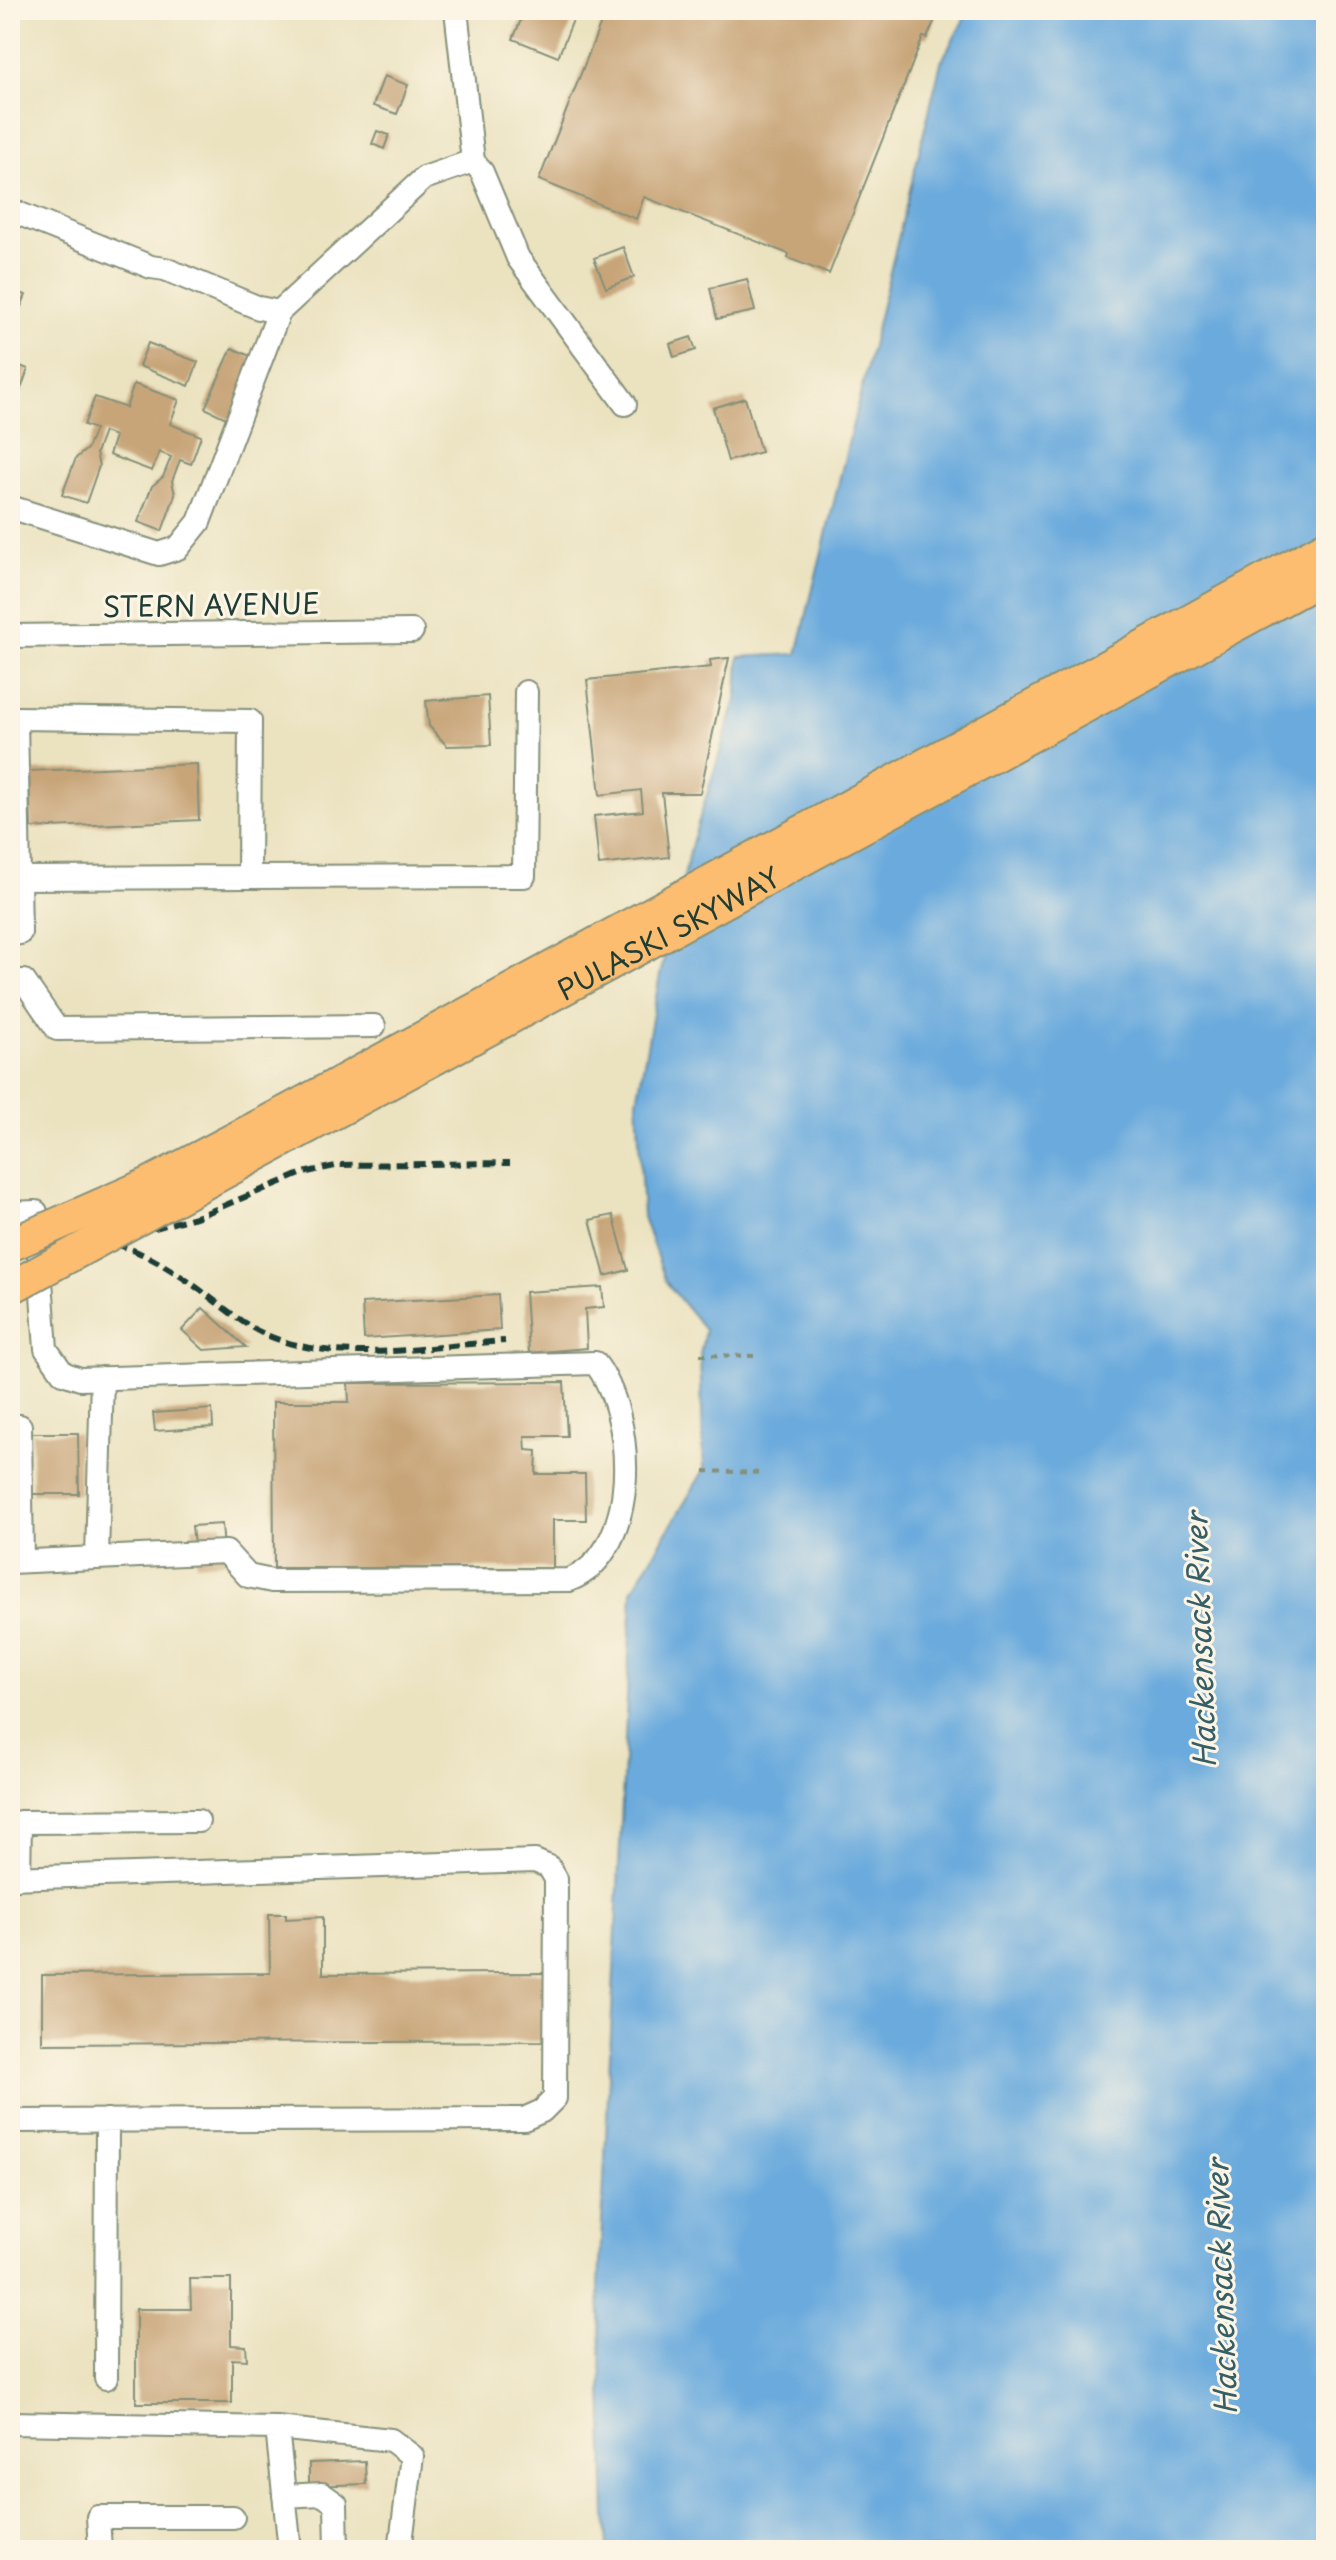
<svg xmlns="http://www.w3.org/2000/svg" width="1336" height="2560" font-family="'Playpen Sans',sans-serif">
<style>
.water{fill:#6baadd;stroke:#457488;stroke-width:2}
.building{fill:#c8a579}
.lines{fill:none;stroke-linecap:round;stroke-linejoin:round}
.minor-casing{stroke:#85907a;stroke-width:26}
.path{stroke:#85907a;stroke-width:4;stroke-dasharray:6 6;stroke-linecap:butt}
.minor{stroke:#fff;stroke-width:22}
.rail{stroke:#1f3d34;stroke-width:6;stroke-dasharray:12 6;stroke-linecap:butt}
.highway-bridge-casing{stroke:#85907a;stroke-width:36;stroke-linecap:butt}
.highway-bridge{stroke:#fcbd6f;stroke-width:32}
.labels{text-anchor:middle;dominant-baseline:central;stroke-width:6;stroke-linejoin:round;paint-order:stroke}
.street-label{font-size:28px;fill:#1f3d34;stroke:#fcf5e5}
.water-label{font-size:30px;font-style:italic;fill:#365e67;stroke:#fcf5e5}
</style>
<rect width="100%" height="100%" fill="#fcf5e5"/>
<filter id="ink" filterUnits="userSpaceOnUse"><feTurbulence type="fractalNoise" baseFrequency=".0125" numOctaves="2"/><feDisplacementMap in="SourceGraphic" scale="16" xChannelSelector="R" yChannelSelector="G"/><feConvolveMatrix kernelMatrix="1 2 1 2 8 2 1 2 1" color-interpolation-filters="sRGB"/></filter>
<filter id="wash" filterUnits="userSpaceOnUse"><feTurbulence type="fractalNoise" baseFrequency=".006" numOctaves="4" result="noise"/><feDisplacementMap in="SourceGraphic" scale="32" xChannelSelector="R" yChannelSelector="G"/><feGaussianBlur stdDeviation="1.8" result="paint"/><feColorMatrix in="noise" values="0 0 0 0 0 0 0 0 0 0 0 0 0 0 0 0 0 1.4 0 .05"/><feComposite in="paint" operator="in"/></filter>
<g filter="url(#wash)">
<rect width="100%" height="100%" fill="#ebe2c0"/>
<path class="water" d="M 969,10 L 1326,10 L 1326,2550 L 607,2550 L 599,2285 L 632,1591 L 704,1470 L 700,1355 L 705,1330 L 666,1282 L 643,1217 L 637,1101 L 660,975 L 692,843 L 737,697 L 739,657 L 797,654 L 941,62 Z"/>
<g id="blocks">
<path class="building" d="M 525,10 L 577,10 L 558,57 L 513,39 Z
M 606,10 L 923,10 L 936,17 L 927,38 L 923,37 L 829,274 L 788,258 L 789,254 L 644,197 L 636,219 L 539,180 Z
M 384,76 L 408,85 L 397,114 L 373,106 Z
M 377,131 L 389,135 L 384,149 L 372,144 Z
M 623,247 L 634,277 L 606,288 L 594,258 Z
M 747,279 L 755,311 L 717,319 L 710,288 Z
M 10,289 L 26,295 L 16,318 L 10,316 Z
M 691,337 L 696,350 L 674,357 L 670,344 Z
M 148,343 L 198,362 L 189,386 L 139,366 Z
M 232,348 L 257,359 L 230,420 L 205,408 Z
M 10,362 L 28,369 L 18,397 L 10,394 Z
M 134,384 L 179,400 L 170,424 L 201,436 L 191,464 L 180,460 L 172,481 L 175,495 L 162,531 L 138,522 L 152,486 L 163,477 L 171,457 L 159,452 L 152,471 L 109,455 L 115,436 L 104,432 L 96,453 L 99,466 L 86,503 L 62,495 L 76,458 L 87,449 L 95,429 L 84,425 L 95,397 L 126,408 Z
M 745,398 L 761,452 L 728,461 L 713,408 Z
M 729,658 L 700,793 L 662,793 L 669,857 L 599,865 L 594,816 L 643,811 L 641,790 L 600,795 L 587,680 L 711,667 L 710,660 Z
M 488,696 L 491,745 L 447,746 L 429,726 L 426,701 Z
M 197,764 L 199,820 L 31,828 L 29,771 Z
M 613,1215 L 628,1270 L 605,1276 L 590,1220 Z
M 602,1287 L 604,1307 L 585,1309 L 587,1348 L 529,1353 L 525,1292 Z
M 498,1295 L 500,1330 L 364,1339 L 362,1303 Z
M 203,1308 L 246,1347 L 204,1350 L 182,1330 Z
M 564,1382 L 567,1436 L 525,1436 L 526,1450 L 537,1451 L 536,1474 L 585,1474 L 586,1520 L 553,1520 L 553,1568 L 274,1568 L 273,1402 L 349,1402 L 348,1383 Z
M 212,1409 L 213,1427 L 155,1431 L 153,1413 Z
M 32,1433 L 78,1433 L 79,1494 L 32,1494 Z
M 222,1524 L 225,1562 L 196,1564 L 192,1526 Z
M 269,1914 L 286,1914 L 286,1919 L 323,1917 L 323,1974 L 544,1973 L 544,2041 L 42,2044 L 42,1975 L 270,1973 Z
M 190,2279 L 231,2279 L 231,2345 L 246,2346 L 247,2360 L 232,2359 L 232,2403 L 136,2403 L 136,2309 L 191,2309 Z
M 365,2461 L 366,2484 L 309,2486 L 309,2463 Z"/>
</g>
</g>
<g filter="url(#ink)">
<use href="#blocks" fill-opacity="0" stroke="#85907a" stroke-width="2"/>
<g class="lines">
<g class="minor-casing">
<path id="minor" d="M 473,161 L 482,172 L 518,258 L 625,404
M 10,210 L 151,267 L 165,269 L 259,308 L 279,312
M 10,507 L 159,554 L 178,548 L 199,522 L 279,312 L 424,178 L 473,161 L 456,10
M 10,636 L 412,631
M 19,878 L 249,877
M 10,934 L 20,933 L 16,718 L 250,721 L 249,877 L 524,876 L 526,692
M 10,981 L 24,981 L 57,1029 L 374,1026
M 10,1213 L 36,1212 L 46,1349 L 63,1373 L 80,1379 L 595,1363 C 636,1414 642,1552 569,1580 L 272,1581 L 248,1576 L 226,1552 L 10,1562
M 20,1426 L 22,1561
M 97,1557 L 102,1378
M 10,1878 L 535,1861 L 549,1867 L 556,1879 L 555,2098 L 542,2111 L 524,2119 L 10,2121
M 19,1878 L 20,1822 L 198,1821
M 106,2378 L 107,2120
M 10,2423 L 277,2428 L 391,2440 L 412,2456 L 400,2550
M 277,2428 L 290,2550
M 284,2496 L 322,2494 L 336,2504 L 337,2550
M 100,2550 L 98,2517 L 233,2517"/>
</g>
<path class="path" d="M 700,1355 L 759,1356
M 704,1471 L 764,1473"/>
<use href="#minor" class="minor"/>
<path class="rail" d="M 10,1238 L 155,1228 L 199,1216 L 303,1173 L 340,1165 L 510,1163
M 97,1240 C 142,1247 181,1275 216,1302 C 231,1313 245,1325 262,1333 C 335,1367 427,1346 505,1341"/>
<g class="highway-bridge-casing">
<g id="highway-bridge">
<path d="M 10,1245 L 149,1184 L 292,1109 L 1326,547"/>
<path id="s1" d="M 10,1288 L 1326,576"/>
</g>
</g>
<use href="#highway-bridge" class="highway-bridge"/>
</g>
</g>
<g class="labels">
<g class="street-label">
<text transform="translate(211 604) rotate(-1)">STERN AVENUE</text>
<text stroke="none"><textPath href="#s1" startOffset="748">PULASKI SKYWAY</textPath></text>
</g>
<g class="water-label">
<text transform="translate(1199 1640) rotate(-92)">Hackensack River</text>
<text transform="translate(1220 2287) rotate(-92)">Hackensack River</text>
</g>
</g>
<rect width="1336" height="2560" fill="none" stroke="#fcf5e5" stroke-width="40"/>
</svg>
